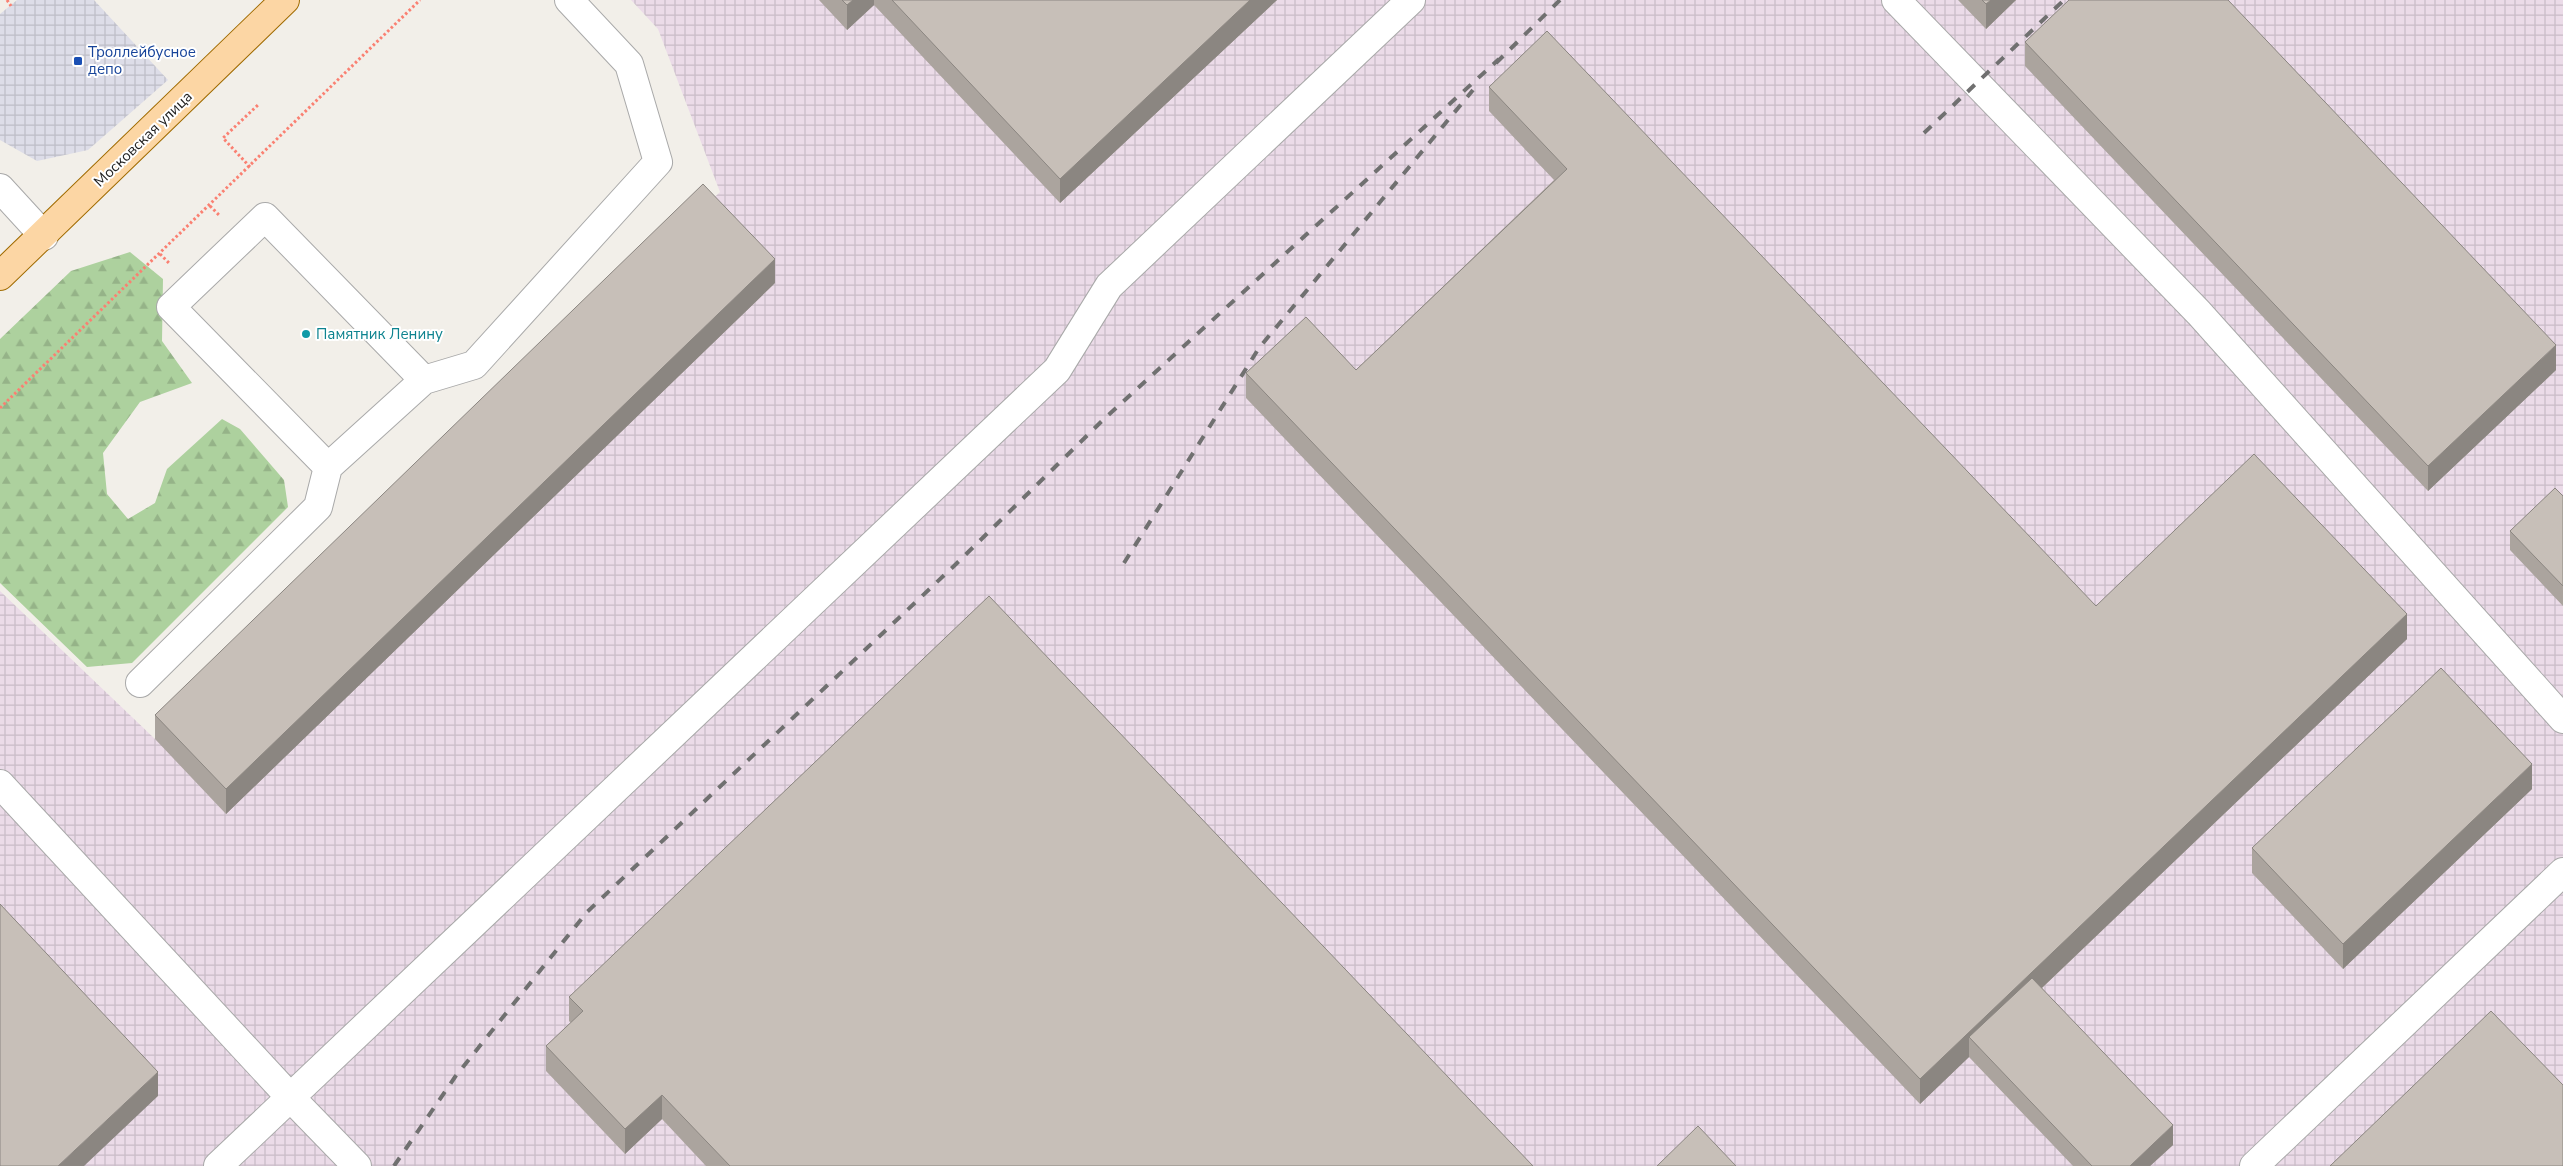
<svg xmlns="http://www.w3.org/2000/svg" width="2563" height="1166" font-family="'Nunito Sans',sans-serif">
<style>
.industrial{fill:url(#industrial-grid)}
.forest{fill:url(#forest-firs)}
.plaza{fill:url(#plaza-grid)}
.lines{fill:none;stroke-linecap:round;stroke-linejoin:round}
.minor-casing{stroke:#a9a9a9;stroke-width:30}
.major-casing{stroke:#a06b00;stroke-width:30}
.path{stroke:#fa8072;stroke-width:3;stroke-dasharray:2.5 2.5;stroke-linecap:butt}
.minor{stroke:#fff;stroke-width:28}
.major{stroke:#fcd6a4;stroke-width:28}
.rail{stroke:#707070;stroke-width:4;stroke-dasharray:10 10;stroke-linecap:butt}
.wall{fill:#aba49e}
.shaded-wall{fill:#8b8681}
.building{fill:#c7bfb8;stroke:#8b8681}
.transit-dot{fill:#1a4fb4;stroke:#fff;stroke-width:2}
.culture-dot{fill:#0f9aa8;stroke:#fff;stroke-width:2}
.labels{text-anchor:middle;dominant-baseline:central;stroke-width:4;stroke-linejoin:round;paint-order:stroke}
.transit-label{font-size:15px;fill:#164399;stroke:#fff;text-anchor:start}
.street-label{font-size:15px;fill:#222;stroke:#fff}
.culture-label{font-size:15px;fill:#0d838f;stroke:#fff;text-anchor:start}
</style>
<defs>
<pattern id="industrial-grid" width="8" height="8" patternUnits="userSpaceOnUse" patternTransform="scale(1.25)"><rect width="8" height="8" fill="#ebdbe8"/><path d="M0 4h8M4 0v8" fill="none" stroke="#c9bcc7"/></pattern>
<pattern id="forest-firs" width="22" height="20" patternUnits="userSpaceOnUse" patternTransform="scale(1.25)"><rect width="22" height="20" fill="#add19e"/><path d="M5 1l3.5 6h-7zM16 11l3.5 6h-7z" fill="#95b388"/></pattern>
<pattern id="plaza-grid" width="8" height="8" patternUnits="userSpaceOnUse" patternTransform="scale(1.25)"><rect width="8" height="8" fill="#dddde8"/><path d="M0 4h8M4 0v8" fill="none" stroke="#bdbdc7"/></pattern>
</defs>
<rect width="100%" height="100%" fill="#f2efe9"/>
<path class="industrial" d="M 631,0 L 2563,0 L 2563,1166 L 0,1166 L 0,591 L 155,739 L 720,192 L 658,29 Z"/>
<path class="forest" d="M 130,252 L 163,279 L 162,341 L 192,383 L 140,402 L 103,453 L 107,494 L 128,519 L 155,503 L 167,469 L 222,419 L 240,429 L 284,480 L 288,507 L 132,663 L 87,667 L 0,583 L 0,339 L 71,271 Z"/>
<path class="plaza" d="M 17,0 L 94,0 L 168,80 L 88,150 L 37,161 L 0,140 L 0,14 Z"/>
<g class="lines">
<g class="minor-casing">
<path id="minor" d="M 1896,0 L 2199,313 L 2563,719
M 0,188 L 44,236
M 328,467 L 171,307 L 265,217 L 424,380
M 140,683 L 318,507 L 328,467 L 424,380 L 474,365 L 658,162 L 629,64 L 569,0
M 0,784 L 290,1097 L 357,1166
M 218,1166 L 1057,370 L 1109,286 L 1411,0
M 2254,1166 L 2563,872"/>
</g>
<g class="major-casing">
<path id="major" d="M 0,276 L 285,0"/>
</g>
<path class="path" d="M 7,0 L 11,6
M 250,167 L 223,138 L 259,104
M 210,206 L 219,215
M 160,254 L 169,263
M 0,408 L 420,0"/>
<use href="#minor" class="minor"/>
<use href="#major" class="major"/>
<path class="rail" d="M 1496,63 L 1560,0
M 1924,133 L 2064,0
M 1124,563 L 1259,348 L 1473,90
M 394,1166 L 455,1077 L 587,912 L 955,565 L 1105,418 L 1499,59"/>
</g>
<path class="wall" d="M 819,0 L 1277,0 L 1060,203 L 874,5 L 847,30 Z
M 1958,0 L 2016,0 L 1986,29 Z
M 2025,42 L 2556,370 L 2428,491 L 2025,66 Z
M 1489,87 L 2096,606 L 2407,639 L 2042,988 L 2173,1145 L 2150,1166 L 2073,1166 L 1969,1057 L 1920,1104 L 1246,398 L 1246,373 L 1356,370 L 1554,180 L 1489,111 Z
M 775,283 L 226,814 L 155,739 L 155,715 Z
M 2563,496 L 2563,606 L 2510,550 L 2510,531 Z
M 2532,789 L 2343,969 L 2252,873 L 2252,848 Z
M 569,997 L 1533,1166 L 706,1166 L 662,1119 L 625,1154 L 546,1071 L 546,1046 L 571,1023 L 569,1021 Z"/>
<path class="shaded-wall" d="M 853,0 L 874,0 L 874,5 L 847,30 L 847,5 Z
M 1250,0 L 1277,0 L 1060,203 L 1060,179 Z
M 1991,0 L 2016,0 L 1986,29 L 1986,4 Z
M 775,259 L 775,283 L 226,814 L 226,789 Z
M 2556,345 L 2556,370 L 2428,491 L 2428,466 Z
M 2407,614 L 2407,639 L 1979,1048 L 1969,1037 L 1969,1057 L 1920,1104 L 1920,1079 Z
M 2532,764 L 2532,789 L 2343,969 L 2343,944 Z
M 158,1072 L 158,1096 L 84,1166 L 58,1166 Z
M 662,1095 L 662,1119 L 625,1154 L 625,1129 Z
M 2173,1125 L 2173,1145 L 2150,1166 L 2130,1166 Z"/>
<path class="building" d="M 842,0 L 853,0 L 847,5 Z
M 892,0 L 1250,0 L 1060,179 Z
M 1982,0 L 1991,0 L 1986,4 Z
M 2069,0 L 2228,0 L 2556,345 L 2428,466 L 2025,42 Z
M 1547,31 L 2096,606 L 2254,454 L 2407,614 L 1920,1079 L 1246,373 L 1306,317 L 1356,370 L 1567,169 L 1489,87 Z
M 703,184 L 775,259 L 226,789 L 155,715 Z
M 2555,488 L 2563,496 L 2563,586 L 2510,531 Z
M 989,596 L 1533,1166 L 730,1166 L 662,1095 L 625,1129 L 546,1046 L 583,1011 L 569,997 Z
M 2441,668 L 2532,764 L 2343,944 L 2252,848 Z
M 0,904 L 158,1072 L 58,1166 L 0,1166 Z
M 2032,978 L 2173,1125 L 2130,1166 L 2092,1166 L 1969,1037 Z
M 2491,1011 L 2563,1085 L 2563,1166 L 2330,1166 Z
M 1698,1126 L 1736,1166 L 1657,1166 Z"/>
<rect class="transit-dot" x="73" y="56" width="10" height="10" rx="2.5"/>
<circle class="culture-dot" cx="306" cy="334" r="5"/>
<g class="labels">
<g class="transit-label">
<text x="88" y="52">Троллейбусное<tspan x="88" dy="17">депо</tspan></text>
</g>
<g class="street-label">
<text transform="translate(143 139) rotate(-44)">Московская улица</text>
</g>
<g class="culture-label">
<text x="316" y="334">Памятник Ленину</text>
</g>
</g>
</svg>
